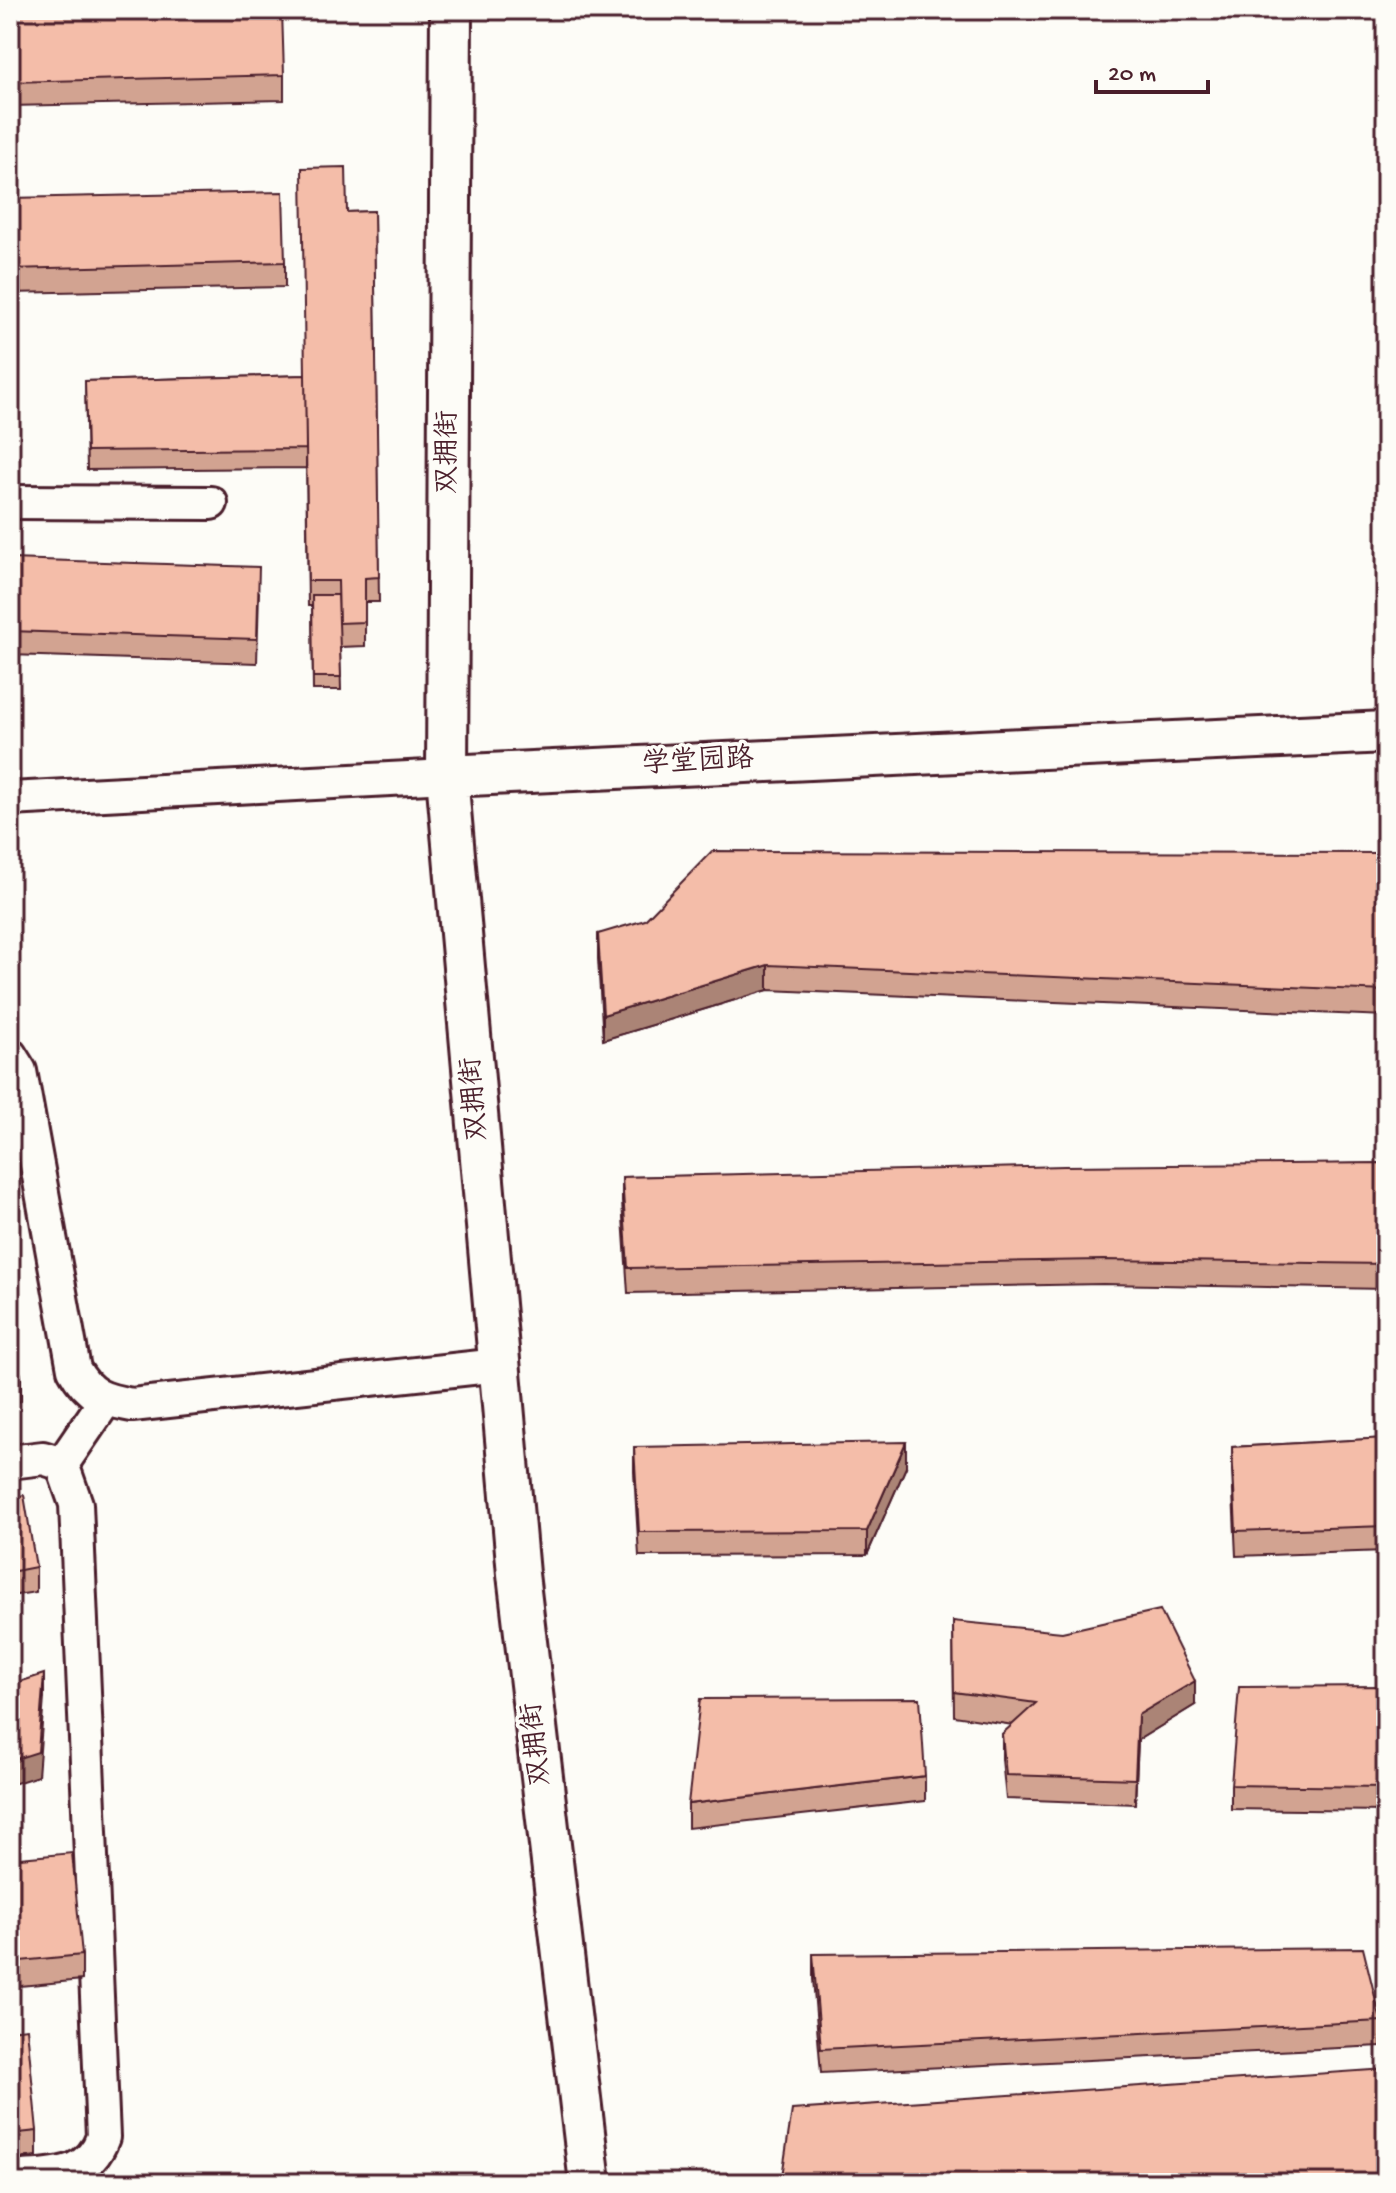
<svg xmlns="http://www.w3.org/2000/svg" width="1396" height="2193" font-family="'Gochi Hand','LXGW WenKai TC',sans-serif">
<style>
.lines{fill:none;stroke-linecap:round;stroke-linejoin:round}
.minor-casing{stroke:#4a1f2b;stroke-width:38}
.tertiary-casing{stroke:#4a1f2b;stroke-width:46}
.minor{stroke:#fdfcf7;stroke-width:32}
.tertiary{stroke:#fdfcf7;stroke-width:40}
.wall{fill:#d2a391;stroke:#4a1f2b;stroke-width:2}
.shaded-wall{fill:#ab8476;stroke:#4a1f2b;stroke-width:2}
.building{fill:#f4bda9;stroke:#4a1f2b;stroke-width:2}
.labels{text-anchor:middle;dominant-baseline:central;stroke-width:7;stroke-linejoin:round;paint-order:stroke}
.street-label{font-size:28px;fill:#4a1f2b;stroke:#fdfcf7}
</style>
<rect width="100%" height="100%" fill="#fdfcf7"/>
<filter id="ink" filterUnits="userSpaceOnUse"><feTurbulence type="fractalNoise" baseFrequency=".0125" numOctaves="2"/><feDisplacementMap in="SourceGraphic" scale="16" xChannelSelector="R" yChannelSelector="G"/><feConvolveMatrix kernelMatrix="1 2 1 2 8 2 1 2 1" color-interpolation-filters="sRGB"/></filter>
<g filter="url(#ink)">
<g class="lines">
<g class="minor-casing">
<path id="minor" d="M 10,502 L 211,503
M 10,799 L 447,776
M 10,1055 L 20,1071 L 74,1369 C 89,1396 103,1400 132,1405 L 499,1365
M 10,1462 L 43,1458 L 62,1464 L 76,1504 L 103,2137 C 88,2180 49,2174 10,2178
M 62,1464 L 105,1401"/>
</g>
<g class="tertiary-casing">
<path id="tertiary" d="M 451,10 L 447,776 L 518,1574 L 590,2183
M 447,776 L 1386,732"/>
</g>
<use href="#minor" class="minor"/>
<use href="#tertiary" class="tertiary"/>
</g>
<path class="wall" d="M 10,10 L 284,75 L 284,100 L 10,106 Z
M 10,198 L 285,262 L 285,287 L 10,293 Z
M 374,211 L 379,602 L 365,602 L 365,646 L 340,647 L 341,690 L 313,690 L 312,606 L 308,606 L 306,457 L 306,468 L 87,470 L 85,381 L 305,375 L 347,212 Z
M 10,559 L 259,592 L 257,663 L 10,655 Z
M 1386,853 L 1386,1016 L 768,990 L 603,1040 L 598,959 L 598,934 Z
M 1386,1163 L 1386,1289 L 1103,1284 L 628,1293 L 622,1202 L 622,1177 Z
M 10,1318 L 21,1377 L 21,1401 L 10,1404 Z
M 1386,1438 L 1386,1551 L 1236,1556 L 1232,1471 L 1232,1447 Z
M 634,1447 L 906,1467 L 867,1555 L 639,1556 L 634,1472 Z
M 10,1498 L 36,1567 L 36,1592 L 10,1596 Z
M 953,1621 L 1195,1705 L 1138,1740 L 1135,1804 L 1006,1799 L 1002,1759 L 1002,1734 L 1013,1725 L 954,1716 Z
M 1386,1686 L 1386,1811 L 1231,1809 L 1231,1785 Z
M 925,1776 L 925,1801 L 688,1828 L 688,1804 Z
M 10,1859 L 82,1955 L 82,1980 L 10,1987 Z
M 813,1954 L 1381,2021 L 1381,2046 L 821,2073 L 813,1979 Z
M 10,2030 L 37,2131 L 37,2156 L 10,2159 Z
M 1386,2069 L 1386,2183 L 781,2183 Z"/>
<path class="shaded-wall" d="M 768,965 L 768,990 L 603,1040 L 603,1015 Z
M 906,1442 L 906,1467 L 867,1555 L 867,1531 Z
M 44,1674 L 44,1698 L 38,1776 L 10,1785 L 10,1761 Z
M 1195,1681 L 1195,1705 L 1138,1740 L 1135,1804 L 1138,1715 Z"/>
<path class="building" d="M 10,10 L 282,10 L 284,75 L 10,82 Z
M 346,167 L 347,212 L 374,211 L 379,577 L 365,578 L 365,622 L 339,623 L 338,581 L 308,581 L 302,168 Z
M 283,192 L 285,262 L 10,269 L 10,198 Z
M 305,375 L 306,449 L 87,451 L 85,381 Z
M 10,559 L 259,567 L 257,639 L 10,631 Z
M 312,595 L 338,595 L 341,677 L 313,677 Z
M 712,851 L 1386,853 L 1386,991 L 768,965 L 603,1015 L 598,934 L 645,920 Z
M 1386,1163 L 1386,1264 L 1103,1260 L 628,1268 L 622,1177 L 1064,1166 Z
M 10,1318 L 21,1377 L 10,1379 Z
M 1386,1438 L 1386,1526 L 1236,1531 L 1232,1447 Z
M 906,1442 L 867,1531 L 639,1532 L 634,1447 Z
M 24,1495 L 36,1567 L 10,1572 L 10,1498 Z
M 1160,1610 L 1195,1681 L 1138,1715 L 1135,1779 L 1006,1775 L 1002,1734 L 1036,1703 L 954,1692 L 953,1621 L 1062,1632 Z
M 44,1674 L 38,1752 L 10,1761 L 10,1685 Z
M 1386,1686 L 1386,1787 L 1231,1785 L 1239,1687 Z
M 920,1698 L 925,1776 L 688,1804 L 700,1699 Z
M 72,1853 L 82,1955 L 10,1962 L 10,1859 Z
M 1363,1948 L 1381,2021 L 821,2049 L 813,1954 Z
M 27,2028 L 37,2131 L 10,2134 L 10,2030 Z
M 1386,2069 L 1386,2179 L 1303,2183 L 781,2183 L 792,2110 Z"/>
</g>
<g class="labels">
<g class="street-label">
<text transform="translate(449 452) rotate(-90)">双拥街</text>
<text transform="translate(698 763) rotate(-3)">学堂园路</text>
<text transform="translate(476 1099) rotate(-95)">双拥街</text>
<text transform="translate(538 1744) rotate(-97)">双拥街</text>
</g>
</g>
<rect width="1396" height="2193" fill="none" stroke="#fdfcf7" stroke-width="40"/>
<rect x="20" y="20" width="1356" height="2153" fill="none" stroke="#4a1f2b" stroke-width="3" filter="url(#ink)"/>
<path d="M1096 80v12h112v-12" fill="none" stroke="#4a1f2b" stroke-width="4"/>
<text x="1108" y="80" font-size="24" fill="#4a1f2b" stroke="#fdfcf7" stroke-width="6" paint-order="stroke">20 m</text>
</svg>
